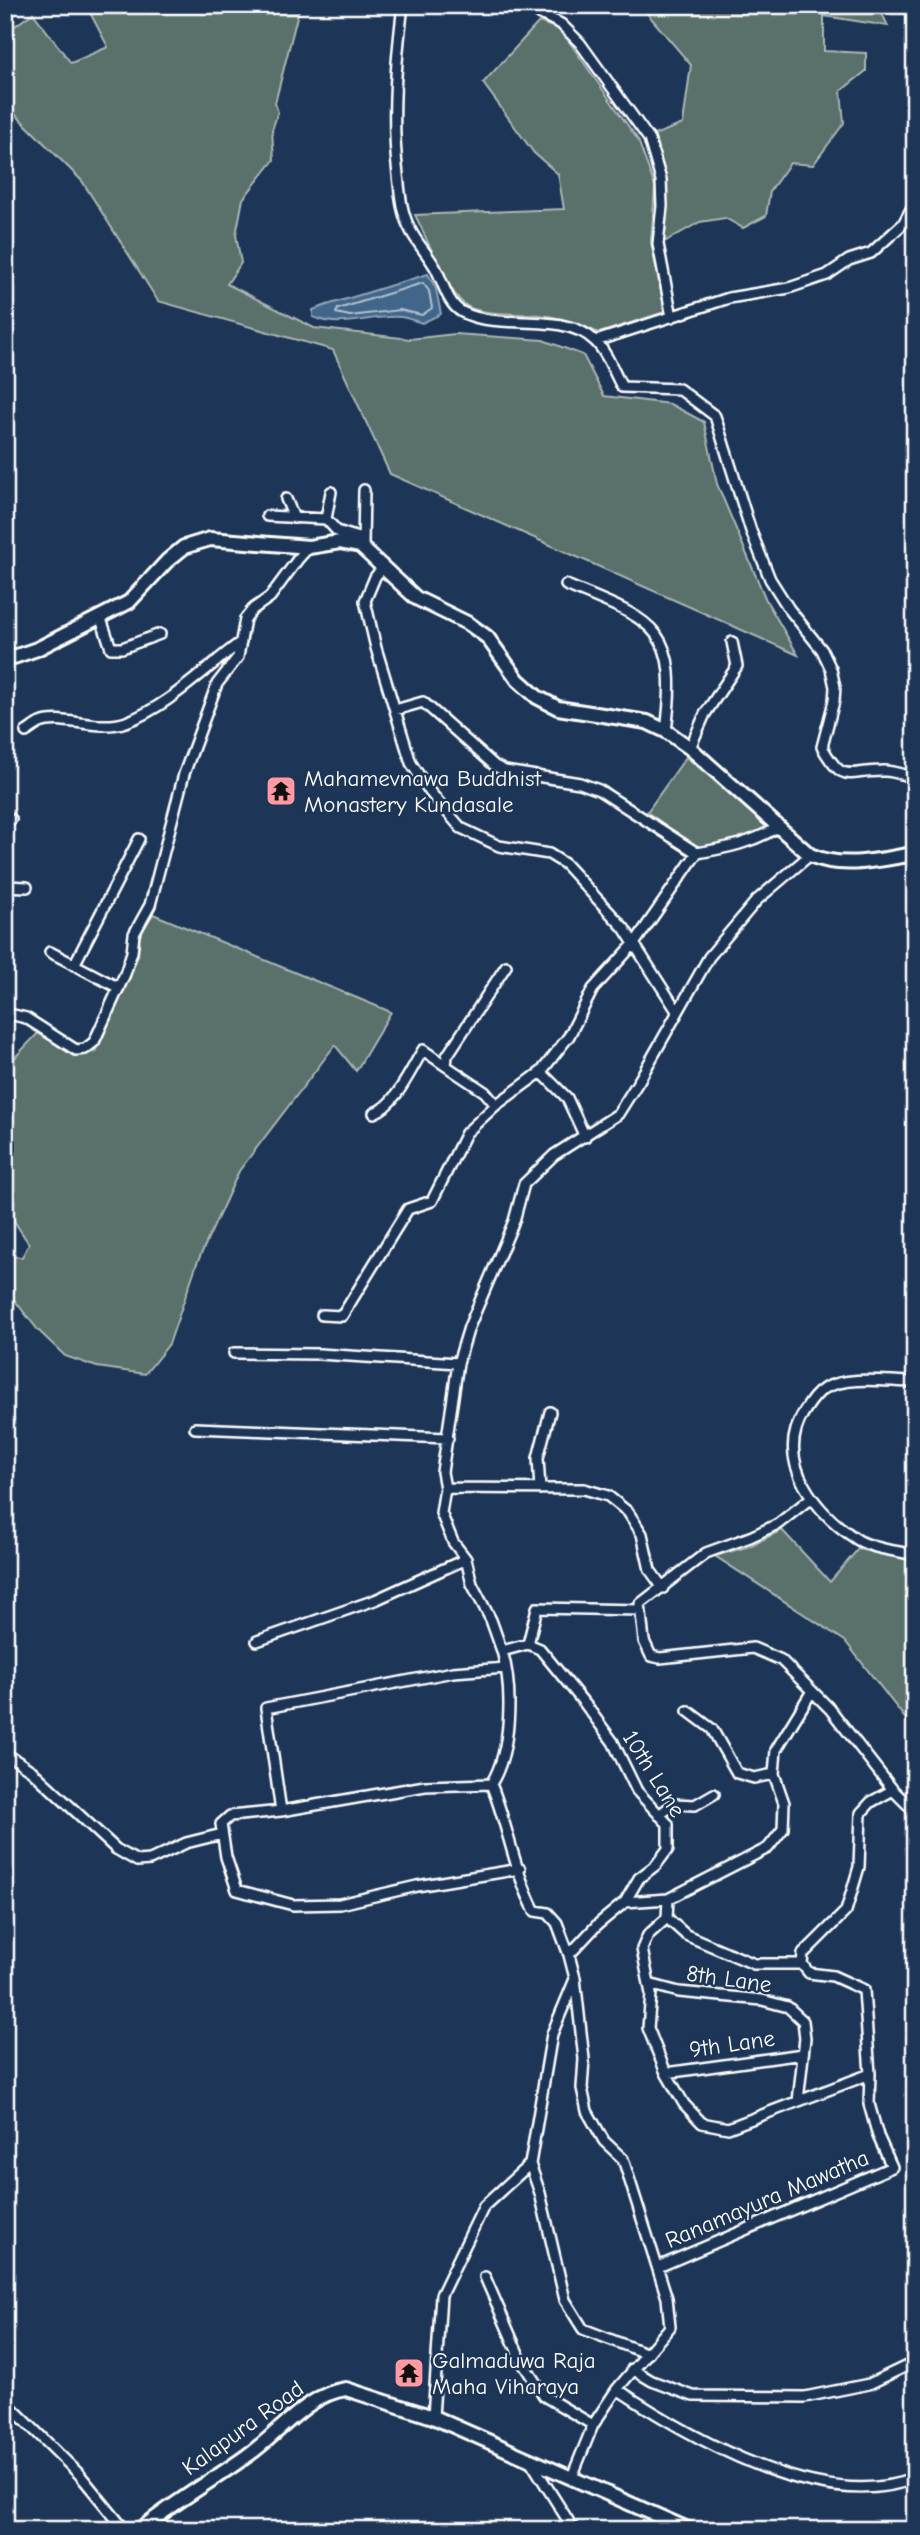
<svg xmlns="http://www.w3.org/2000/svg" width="920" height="2535" font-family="'Comic Neue',sans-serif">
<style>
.green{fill:#5a6f6a;stroke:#acb7b4;stroke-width:2}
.water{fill:#436689;stroke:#8ea3b8;stroke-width:2}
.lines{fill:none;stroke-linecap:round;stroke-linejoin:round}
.shore{stroke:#b4c2d0;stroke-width:2}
.street-casing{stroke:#fff;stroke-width:14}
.secondary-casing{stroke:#fff;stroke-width:18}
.street{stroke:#1d3557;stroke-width:9}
.secondary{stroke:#1d3557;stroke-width:12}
.labels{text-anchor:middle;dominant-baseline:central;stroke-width:5;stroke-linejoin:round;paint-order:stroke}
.poi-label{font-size:23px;fill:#fff;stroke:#1d3557;text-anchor:start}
.street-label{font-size:23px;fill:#fff;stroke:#1d3557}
</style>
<rect width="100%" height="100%" fill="#1d3557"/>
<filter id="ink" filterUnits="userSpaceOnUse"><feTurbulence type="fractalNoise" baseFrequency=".0143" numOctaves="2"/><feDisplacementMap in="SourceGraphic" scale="14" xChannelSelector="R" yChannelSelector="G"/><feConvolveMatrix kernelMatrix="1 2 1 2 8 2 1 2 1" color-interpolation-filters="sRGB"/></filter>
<g filter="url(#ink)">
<path class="green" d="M 86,5 L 300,5 L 275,103 L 278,112 L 272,130 L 274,160 L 243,199 L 236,235 L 241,263 L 227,284 L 314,328 L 410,339 L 455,334 L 543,340 L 583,355 L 604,396 L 670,404 L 704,422 L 717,484 L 766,600 L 798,655 L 390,474 L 333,350 L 158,301 L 82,181 L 5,104 L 5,33 L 33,13 L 71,63 L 108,47 Z
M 640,5 L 878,5 L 888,26 L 824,16 L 824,51 L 866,53 L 866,71 L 841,91 L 844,123 L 813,165 L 790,163 L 770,191 L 766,216 L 743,228 L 725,218 L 700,222 L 664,242 L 665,178 L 651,136 L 683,124 L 691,65 Z
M 539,22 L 561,30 L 638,140 L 655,187 L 651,242 L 665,312 L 599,333 C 582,325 566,319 548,316 C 529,312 478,317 464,304 C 446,289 427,238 415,215 L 564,209 L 558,174 L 534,153 L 483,83 Z
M 686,757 L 770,826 L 733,843 L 696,847 L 647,812 Z
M 153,914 L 391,1012 L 356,1071 L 335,1045 L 239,1171 L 197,1263 L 169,1344 L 145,1374 L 97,1367 L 65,1356 L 38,1330 L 5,1288 L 5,1256 L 22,1257 L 29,1244 L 5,1207 L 5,1068 L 39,1032 L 73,1056 L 95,1052 L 138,956 L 140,935 Z
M 782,1530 L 830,1582 L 858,1549 L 915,1561 L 915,1731 L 845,1641 L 715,1556 L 750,1546 Z"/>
<path class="water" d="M 428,274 L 436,289 L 441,314 L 422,323 C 415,321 408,318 401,317 C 371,314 343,330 313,317 L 313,310 L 327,305 Z"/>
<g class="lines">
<path class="shore" d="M 423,283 L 429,291 L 432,308 L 422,315 L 400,310 L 350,316 L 336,313 L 338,309 Z"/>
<g class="street-casing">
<path id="street" d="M 403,5 C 396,62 391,118 398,175 C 400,192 401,211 409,227 C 415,241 427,253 435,267 C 443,281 447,304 462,312 C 500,332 564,310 595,341 C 607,352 614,373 622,387 L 679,389 L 715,416 L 751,531 L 770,579 L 789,609 L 822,650 L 831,669 L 835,687 L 834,701 L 822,747 C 844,785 846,771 882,771 C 892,770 904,775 915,778
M 522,5 L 561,24 L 580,43 L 649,139 L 661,180 L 662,206 L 658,244 L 672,317
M 596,341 L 729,298 L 789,288 L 827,275 L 849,260 L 871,253 L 903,224 L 915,202
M 286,499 L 294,518
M 267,516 L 326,519 L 337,531 L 358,538 L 360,546
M 326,519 L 331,492
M 363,546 L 364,490
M 383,567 L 375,577 L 365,601 L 376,648 L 411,763 L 430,792 L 461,828 L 499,846 L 549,854 L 565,864 L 624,928 L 677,1011
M 566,585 C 654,621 680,626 666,731
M 100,616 L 111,648 L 122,648 L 160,634
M 395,710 L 423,702 L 495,766 L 505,771 L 580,783 L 599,790 L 697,853
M 26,732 C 30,730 35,725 40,723 C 62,714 97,732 126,722 C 169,706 204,669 241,642
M 690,748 L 705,714 L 737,666 L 732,642
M 5,817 L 11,819
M 5,886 L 27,887
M 50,952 L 119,988
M 74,965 L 139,839
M 5,1013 L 26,1018 L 76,1050 L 85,1049 L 94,1042 L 125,974 L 132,952 L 134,934 L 150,905 L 184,774 L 217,684 L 238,657 L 245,619 L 253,609 L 270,597 L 298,559 L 309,547
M 541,1072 L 567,1098 L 585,1137
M 496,1105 L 485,1092 L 446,1066 L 447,1056 L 506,966
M 374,1113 C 396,1105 411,1069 423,1050 L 446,1066
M 322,1315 L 342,1316 L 408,1209 L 432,1201 L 466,1133 L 496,1105 L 541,1072 L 569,1036 L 593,989 L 634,944 L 697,853 C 727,848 752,843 778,827
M 234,1353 L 319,1354 L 458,1363
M 915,1382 C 887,1382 850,1375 825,1388 C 815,1394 810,1403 804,1412 C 773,1462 817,1514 858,1540 C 873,1549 898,1551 915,1555
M 195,1428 L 448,1438
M 445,1488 L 584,1489 L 608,1496 L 628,1512 L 642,1534 L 650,1570 L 663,1588
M 540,1489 L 538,1458 L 550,1412
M 811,1498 L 778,1524 L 750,1537 L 706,1553 L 640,1604 L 644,1641 L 651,1656 L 660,1658 L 753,1648 L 781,1660 L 830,1709 L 893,1790 L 915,1812
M 257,1641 L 375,1600 L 466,1559
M 528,1644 L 502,1651 C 513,1688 512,1750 491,1784 C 508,1825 514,1872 535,1911 L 548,1913 L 557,1923 L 569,1955 L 575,1978 L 584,2059 L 582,2088 L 587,2111 L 604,2141 L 623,2159 L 667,2298 L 670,2327 L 617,2389 L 593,2425 L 572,2477
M 528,1644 L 540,1649 L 585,1704 L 613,1742 L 637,1791 L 668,1824 L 668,1849 L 656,1865 L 639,1878 L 625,1902 L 597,1925 L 569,1955
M 528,1644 L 537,1608 L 640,1610
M 502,1651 L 491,1620 L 472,1584 L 466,1559 L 453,1542 L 441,1513 L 445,1488 L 442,1472 L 458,1363 L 469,1327 L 514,1221 L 524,1184 L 554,1155 L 618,1114 L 640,1079 L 709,957 L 757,900 L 810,855
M 688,1711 L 712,1729 L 737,1773 L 754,1778 L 774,1774
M 5,1753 L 32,1771 L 116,1849 L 137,1861 L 150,1860 L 186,1843 L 222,1834
M 491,1784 L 425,1786 L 281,1811 L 230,1816 L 221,1824 L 226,1857 L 237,1890 L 293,1905 L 340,1904 L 417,1886 L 520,1869
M 281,1811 L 266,1708 L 453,1672 L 506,1668
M 659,1815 L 674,1804 L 695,1805 L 714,1794
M 668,1899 L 667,1918 L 648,1935 L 642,1949 L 651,1994 L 648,2028 L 666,2073 L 684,2104 L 702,2123 L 728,2128 L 870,2074
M 625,1902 L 668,1899 L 768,1848 L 783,1829 L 784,1803 L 774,1774 L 776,1750 L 812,1691
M 667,1918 L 686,1935 L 754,1964 L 802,1964
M 649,1984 L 679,1992 L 762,2000 L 788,2007 L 803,2021 L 805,2038 L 798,2101
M 666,2073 L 803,2054
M 530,2164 L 540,2193 L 565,2300 L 583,2329 L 648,2354
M 658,2267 L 892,2167 L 878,2136 L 869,2104 L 870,2074 L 864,1990 L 833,1976 L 809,1973 L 802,1964 L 803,1954 L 846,1911 L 859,1867 L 861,1813 L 871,1802 L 893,1790
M 485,2277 L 521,2360 L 544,2396 L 593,2425
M 632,2369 L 652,2381 L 693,2396 L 805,2397 L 869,2384 L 915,2362
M 617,2389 C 691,2438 824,2515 915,2478
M 5,2401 L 80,2475 L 125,2530
M 433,2417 L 441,2295 L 484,2206 L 530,2164 L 552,2034 L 575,1979
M 530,2460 L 574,2530"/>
</g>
<g class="secondary-casing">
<path id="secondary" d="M 5,660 L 37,649 L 129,602 L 167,561 L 184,547 L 210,539 L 309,547 L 340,542 L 360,546 L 416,598 L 469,624 L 487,637 L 518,680 L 537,697 L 558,708 L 647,722 L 666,731 L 690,748 L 810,855 C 844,870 879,859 915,854
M 140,2530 C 174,2502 212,2481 248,2455 C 279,2434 307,2394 346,2389 L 433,2417 L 690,2530"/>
</g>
<use href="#street" class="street"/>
<use href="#secondary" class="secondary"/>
</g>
</g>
<defs>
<g id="temple-square" transform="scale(1.575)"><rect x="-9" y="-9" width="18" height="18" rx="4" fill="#ff9aa2" stroke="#1d3557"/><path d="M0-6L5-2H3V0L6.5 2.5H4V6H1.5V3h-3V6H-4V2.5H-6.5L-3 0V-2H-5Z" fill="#111"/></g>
</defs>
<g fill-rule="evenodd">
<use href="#temple-square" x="281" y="791"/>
<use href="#temple-square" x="409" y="2373"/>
</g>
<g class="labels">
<g class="poi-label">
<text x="304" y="778">Mahamevnawa Buddhist<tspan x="304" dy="26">Monastery Kundasale</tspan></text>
<text x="432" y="2360">Galmaduwa Raja<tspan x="432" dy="26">Maha Viharaya</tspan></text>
</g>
<g class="street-label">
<text transform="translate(654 1774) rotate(58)">10th Lane</text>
<text transform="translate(729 1979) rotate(8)">8th Lane</text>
<text transform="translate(732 2044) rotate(-8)">9th Lane</text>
<text transform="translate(767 2199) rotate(-23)">Ranamayura Mawatha</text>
<text transform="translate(243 2428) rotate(-36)">Kalapura Road</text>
</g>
</g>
<rect width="920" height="2535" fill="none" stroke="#1d3557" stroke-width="28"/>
<rect x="14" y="14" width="892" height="2507" fill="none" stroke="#fff" stroke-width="2.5" filter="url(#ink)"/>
</svg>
